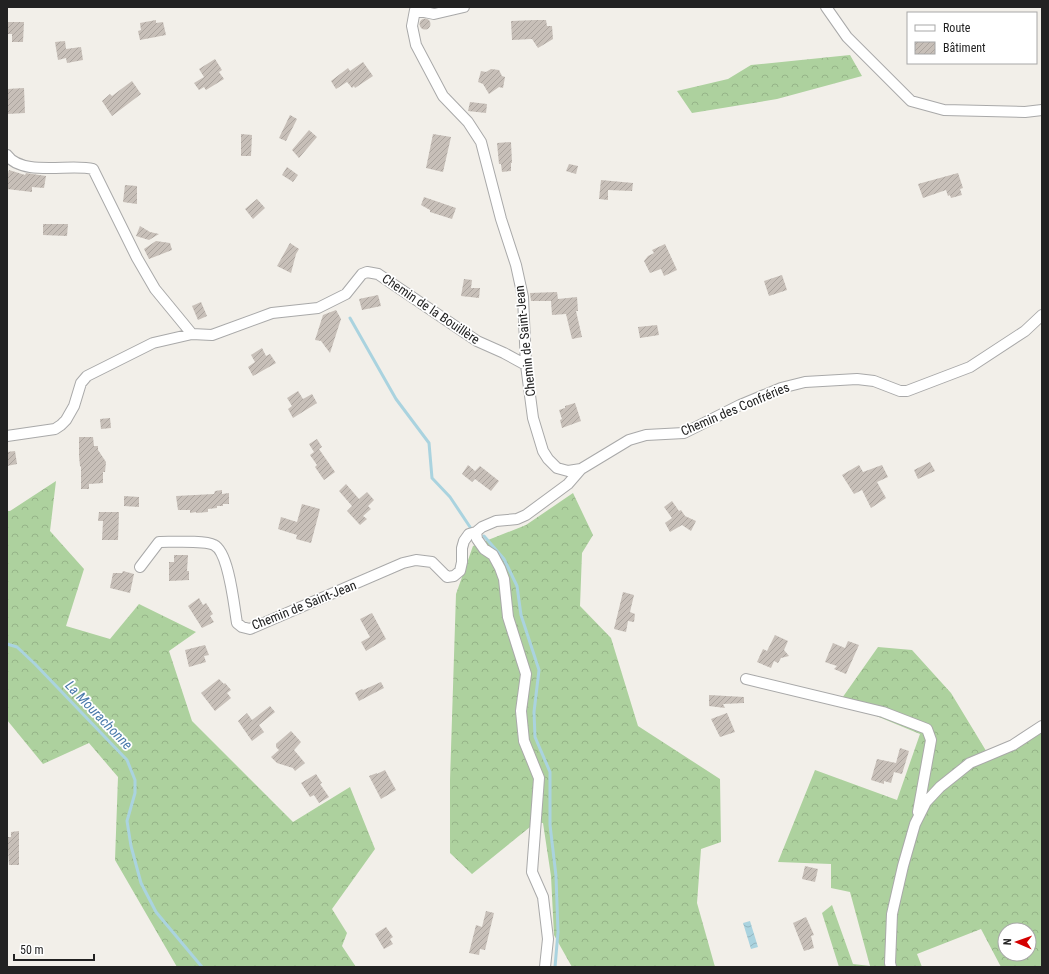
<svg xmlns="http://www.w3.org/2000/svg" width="1049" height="974" font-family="'Roboto Condensed',sans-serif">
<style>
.forest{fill:url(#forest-crowns);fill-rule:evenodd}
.water{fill:url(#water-waves)}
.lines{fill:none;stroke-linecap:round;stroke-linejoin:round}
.stream{stroke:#aad3df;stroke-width:3}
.building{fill:url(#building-hatch)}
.minor-casing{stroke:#a9a9a9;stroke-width:12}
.minor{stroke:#fff;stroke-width:10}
.labels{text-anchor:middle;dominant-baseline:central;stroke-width:3.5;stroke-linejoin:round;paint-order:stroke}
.street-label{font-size:13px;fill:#222;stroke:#fff}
.water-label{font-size:14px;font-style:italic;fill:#4a7aab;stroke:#fff}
</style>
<defs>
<pattern id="forest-crowns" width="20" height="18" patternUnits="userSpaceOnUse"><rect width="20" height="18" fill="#add19e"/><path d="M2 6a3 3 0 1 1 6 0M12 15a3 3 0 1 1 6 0" fill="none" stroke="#95b388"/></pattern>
<pattern id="water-waves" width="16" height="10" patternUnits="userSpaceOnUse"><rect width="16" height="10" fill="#aad3df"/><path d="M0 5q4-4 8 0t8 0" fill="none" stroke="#92b5bf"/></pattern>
<pattern id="building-hatch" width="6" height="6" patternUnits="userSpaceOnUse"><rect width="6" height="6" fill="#c7bfb8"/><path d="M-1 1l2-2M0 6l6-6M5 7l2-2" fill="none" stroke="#aba49e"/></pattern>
</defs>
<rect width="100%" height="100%" fill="#f2efe9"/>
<path class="forest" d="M 850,55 L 862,76 L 777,99 L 692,113 L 677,91 L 728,79 L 751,65 Z
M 56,481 L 50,531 L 84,569 L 66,626 L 110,639 L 139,604 L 196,632 L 169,651 L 192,721 L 293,822 L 350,787 L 375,849 L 332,909 L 347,933 L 342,946 L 356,967 L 177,967 L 115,860 L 118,777 L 89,743 L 43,764 L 7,720 L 7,511 L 10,511 Z
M 573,493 L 593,535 L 582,553 L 580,606 L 611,638 L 638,726 L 720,779 L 721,842 L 701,849 L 697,903 L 715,967 L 572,967 L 554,935 L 551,876 L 543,823 L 535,823 L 472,874 L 450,853 L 450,780 L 456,594 L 473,546 L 526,525 Z
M 878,647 L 912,650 L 951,693 L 991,759 L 1042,732 L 1042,967 L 1001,967 L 981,929 L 917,954 L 922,967 L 839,967 L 822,913 L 832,905 L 853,964 L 870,966 L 850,892 L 831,888 L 831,864 L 778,862 L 815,770 L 897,800 L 920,734 L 840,701 ZM 1005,930 L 1029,930 L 1029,954 L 1005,954 Z"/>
<path class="water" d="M 750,921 L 758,947 L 751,949 L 743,923 Z"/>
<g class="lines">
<path class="stream" d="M 350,318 L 396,399 L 429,443 L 432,478 L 450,497 L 470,527
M 484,536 L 504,559 L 517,586 L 521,615 L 539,670 L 534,712 L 535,737 L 550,772 L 550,825 L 556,876 L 558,932 L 555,967
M 7,644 L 17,647 L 35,664 L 127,760 L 135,780 L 135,793 L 127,821 L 131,846 L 141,883 L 156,912 L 202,967"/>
</g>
<path class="building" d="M419.5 24a5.5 5.5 0 1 1 11 0a5.5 5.5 0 1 1-11 0Z
M 156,20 L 156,23 L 163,22 L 166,35 L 140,40 L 138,31 L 141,30 L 140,23 Z
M 535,20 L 546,20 L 547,26 L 552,26 L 553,39 L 538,48 L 532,39 L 512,40 L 511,21 Z
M 7,22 L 24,22 L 23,42 L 12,42 L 12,34 L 7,34 Z
M 65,41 L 66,49 L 81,47 L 83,60 L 67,63 L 66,58 L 58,60 L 55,42 Z
M 215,59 L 222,70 L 219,72 L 224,79 L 206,90 L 204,87 L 199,90 L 194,83 L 204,77 L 199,69 Z
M 363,62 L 373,76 L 355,88 L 354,86 L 352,88 L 348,83 L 347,82 L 336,89 L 331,81 L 348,68 L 350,71 Z
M 491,69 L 499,70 L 502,76 L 505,77 L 503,88 L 499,87 L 489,94 L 483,84 L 478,82 L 481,71 L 486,72 Z
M 132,81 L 141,94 L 112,116 L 102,101 L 110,94 L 112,96 Z
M 24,88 L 25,113 L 7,114 L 7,89 Z
M 470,102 L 487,104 L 486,113 L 468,111 Z
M 290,115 L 297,119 L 286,141 L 279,138 Z
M 309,130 L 317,137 L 299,158 L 292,150 Z
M 241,134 L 252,135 L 251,156 L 241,156 Z
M 433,134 L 451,137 L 443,172 L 426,168 Z
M 511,142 L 512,163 L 511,163 L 511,171 L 502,172 L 501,164 L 499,164 L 497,143 Z
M 569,164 L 578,166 L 576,174 L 566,171 Z
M 287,167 L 298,175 L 293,182 L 282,175 Z
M 9,170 L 25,175 L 26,173 L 46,176 L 44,188 L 32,187 L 32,192 L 7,189 L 7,177 Z
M 958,173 L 963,188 L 960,189 L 962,195 L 951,198 L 950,195 L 948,196 L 946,190 L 923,198 L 918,184 Z
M 601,180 L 633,183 L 632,191 L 608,190 L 608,200 L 599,199 Z
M 125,185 L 137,186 L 137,204 L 123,202 Z
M 424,197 L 456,208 L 452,219 L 430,212 L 430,210 L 421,205 Z
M 257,199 L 265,208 L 253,219 L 245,209 Z
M 43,224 L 68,224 L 67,236 L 43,235 Z
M 140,226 L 150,232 L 159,234 L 149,240 L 136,236 Z
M 156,241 L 170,243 L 172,250 L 149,259 L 144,249 Z
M 290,243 L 299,249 L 296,254 L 291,273 L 277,266 Z
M 665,244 L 677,270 L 664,276 L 661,269 L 650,273 L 644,261 L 648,256 L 654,253 L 652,250 Z
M 782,275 L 787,290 L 769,296 L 764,281 Z
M 464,279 L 472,280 L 471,288 L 480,288 L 479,298 L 461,296 Z
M 557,292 L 558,299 L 577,297 L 578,311 L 576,311 L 582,337 L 572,339 L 566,314 L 552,315 L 551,301 L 531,301 L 530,293 Z
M 378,295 L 381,306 L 362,310 L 359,299 Z
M 201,302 L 207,316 L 198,320 L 192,306 Z
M 336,310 L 341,319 L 330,353 L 321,341 L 315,340 L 323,315 Z
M 657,325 L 659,335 L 640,338 L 638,327 Z
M 262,348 L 266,356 L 270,354 L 276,363 L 253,376 L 248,367 L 255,362 L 251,355 Z
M 298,391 L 303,399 L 312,394 L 317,403 L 293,418 L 288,409 L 292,406 L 287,398 Z
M 575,403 L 581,421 L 562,428 L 560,420 L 562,419 L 559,410 L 565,408 L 565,406 Z
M 110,418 L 111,428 L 101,429 L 100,419 Z
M 79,437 L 93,437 L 94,446 L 98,446 L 98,450 L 106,462 L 105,472 L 103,472 L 103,483 L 89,484 L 89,489 L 81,489 L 81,467 L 80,466 L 79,456 Z
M 317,439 L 322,447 L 319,449 L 335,472 L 324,480 L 315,467 L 317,465 L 310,455 L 314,452 L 309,444 Z
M 15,451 L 17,464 L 7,466 L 7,452 Z
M 930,462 L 935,471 L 918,479 L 914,470 Z
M 468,465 L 475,471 L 480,466 L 499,481 L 491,491 L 475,479 L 472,482 L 462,474 Z
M 859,465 L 863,472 L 882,465 L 888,477 L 877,482 L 886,498 L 871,508 L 862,490 L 854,494 L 842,475 Z
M 346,484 L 359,499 L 367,492 L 374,500 L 368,506 L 371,509 L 363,516 L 367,519 L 360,525 L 347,511 L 352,506 L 339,491 Z
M 222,490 L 222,494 L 229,493 L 229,504 L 223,504 L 223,506 L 217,506 L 217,508 L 208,509 L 208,512 L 196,513 L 196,512 L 190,513 L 190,510 L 178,510 L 176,496 L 214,494 L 215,491 Z
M 124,496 L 139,497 L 139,507 L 124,506 Z
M 672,501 L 679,511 L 681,510 L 685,516 L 696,521 L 691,531 L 682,525 L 670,532 L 665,523 L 672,518 L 664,507 Z
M 302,504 L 320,509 L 311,543 L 296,539 L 297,535 L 278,529 L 281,517 L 297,522 Z
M 99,512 L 119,512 L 118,540 L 102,540 L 103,521 L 98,521 Z
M 174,555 L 188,555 L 187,571 L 189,571 L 189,580 L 169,581 L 169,562 L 174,562 Z
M 123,571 L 134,574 L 130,593 L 110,588 L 113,573 L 122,573 Z
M 623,592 L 634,595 L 630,612 L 635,614 L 634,622 L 628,621 L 626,632 L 614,629 Z
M 199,598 L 203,605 L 206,603 L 213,614 L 210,616 L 214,622 L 202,628 L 188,606 Z
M 372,613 L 386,639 L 366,651 L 361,642 L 370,637 L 360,619 Z
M 775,635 L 788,641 L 784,650 L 789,656 L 781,658 L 778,663 L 774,661 L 771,668 L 757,662 L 763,649 L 767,651 Z
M 848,641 L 859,645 L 846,674 L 834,669 L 837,666 L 825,662 L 833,643 L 845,648 Z
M 205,645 L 209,655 L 204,656 L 206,662 L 189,667 L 185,650 Z
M 219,679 L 224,684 L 225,683 L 231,690 L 227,693 L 231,698 L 215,711 L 201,693 Z
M 381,682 L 384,688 L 359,701 L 355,693 L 362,689 L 363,690 Z
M 709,695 L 744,697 L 744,703 L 723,704 L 725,708 L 709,706 Z
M 270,706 L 275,712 L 259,725 L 264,732 L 252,741 L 238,721 L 247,713 L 252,720 Z
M 727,713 L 735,732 L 720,737 L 711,719 Z
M 291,731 L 301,742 L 294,750 L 305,763 L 295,771 L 293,768 L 277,763 L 271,757 L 279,750 L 276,747 L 276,744 Z
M 900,748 L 909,751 L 902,774 L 894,772 L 891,783 L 884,781 L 884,784 L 871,780 L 877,759 L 896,763 Z
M 385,770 L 396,790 L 381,799 L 369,776 L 377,773 L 377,774 Z
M 316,774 L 322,783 L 320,784 L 329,797 L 319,803 L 314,795 L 310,797 L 301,783 Z
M 19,831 L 19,865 L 9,865 L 7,837 L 11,837 L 11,832 Z
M 805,866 L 818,869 L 815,882 L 802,879 Z
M 486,911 L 494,913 L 485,950 L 480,949 L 479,955 L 469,953 L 476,925 L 482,927 Z
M 806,917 L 814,935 L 811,936 L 814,948 L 804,951 L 793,923 Z
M 386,927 L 393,937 L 390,939 L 393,944 L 384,949 L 375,934 Z"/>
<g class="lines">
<g class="minor-casing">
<path id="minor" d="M 826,7 L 847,37 L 911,101 L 944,110 L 1025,112 L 1042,110
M 415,10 L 412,26 L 416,45 L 443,96 L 468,122 L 481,142 L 501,219 L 516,265 L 523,297 L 526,365 L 533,418 L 543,451 L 548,459 L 557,468 L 568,471 L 581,469
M 415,10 L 434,14 L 464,7
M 7,155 C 22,177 72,163 93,169 L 137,258 L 155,289 L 192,334
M 7,436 L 55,429 L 61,425 L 66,420 L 74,406 L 81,383 L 87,376 L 153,343 L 192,334 L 212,335 L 272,313 L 318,308 L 346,294 L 362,274 L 367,272 L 378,274 L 477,341 L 504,353 L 526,365
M 476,532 L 477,539 L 484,549 L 493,555 L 500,568 L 504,579 L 508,617 L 526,674 L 521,711 L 524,741 L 539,778 L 532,872 L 543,897 L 548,939 L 545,967
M 140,567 L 159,542 C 172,542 205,540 214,545 C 229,552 234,606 237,623 L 242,627 L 250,629 L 403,563 L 416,560 L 432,562 L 447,577 L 454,576 L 460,571 L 462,562 L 462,548 L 464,541 L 469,534 L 476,532 L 482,527 L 496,521 L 517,519 L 526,515 L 568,484 L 581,469 L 629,440 L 646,435 L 684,433 L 740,405 L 781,388 L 805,382 L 857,379 L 874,381 L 900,391 L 907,391 L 970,367 L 1025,331 L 1042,315
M 746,679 L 883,712 L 927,729 L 931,740 L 918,812
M 891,967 L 890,963 L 892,914 L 903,866 L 915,824 L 926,802 L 940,787 L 970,763 L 1013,745 L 1042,726"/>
</g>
<use href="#minor" class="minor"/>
</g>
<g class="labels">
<g class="street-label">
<text transform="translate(431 309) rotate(34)">Chemin de la Bouillère</text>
<text transform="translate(525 341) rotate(-96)">Chemin de Saint-Jean</text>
<text transform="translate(735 409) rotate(-23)">Chemin des Confréries</text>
<text transform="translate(304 605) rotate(-22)">Chemin de Saint-Jean</text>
</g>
<g class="water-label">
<text transform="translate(99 715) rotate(46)">La Mourachonne</text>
</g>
</g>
<rect width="1049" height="974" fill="none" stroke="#222222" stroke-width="16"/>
<rect x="907" y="12" width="130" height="52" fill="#ffffff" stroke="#a7a7a7"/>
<rect x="915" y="25" width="20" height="6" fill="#ffffff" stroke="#a7a7a7"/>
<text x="943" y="32" font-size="12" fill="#222222">Route</text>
<rect x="915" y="42" width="20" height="12" fill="url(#building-hatch)" stroke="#a7a7a7"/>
<text x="943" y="52" font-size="12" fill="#222222">Bâtiment</text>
<g transform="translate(1017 942) rotate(272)"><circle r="19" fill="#ffffff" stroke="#a7a7a7"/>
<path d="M0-3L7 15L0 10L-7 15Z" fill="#d40000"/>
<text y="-6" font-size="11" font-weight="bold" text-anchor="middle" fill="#222222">N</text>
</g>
<path d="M14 954v6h80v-6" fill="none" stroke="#222222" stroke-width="2"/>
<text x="20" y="954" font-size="12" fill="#222222" stroke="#ffffff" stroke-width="3" paint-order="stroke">50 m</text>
</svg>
